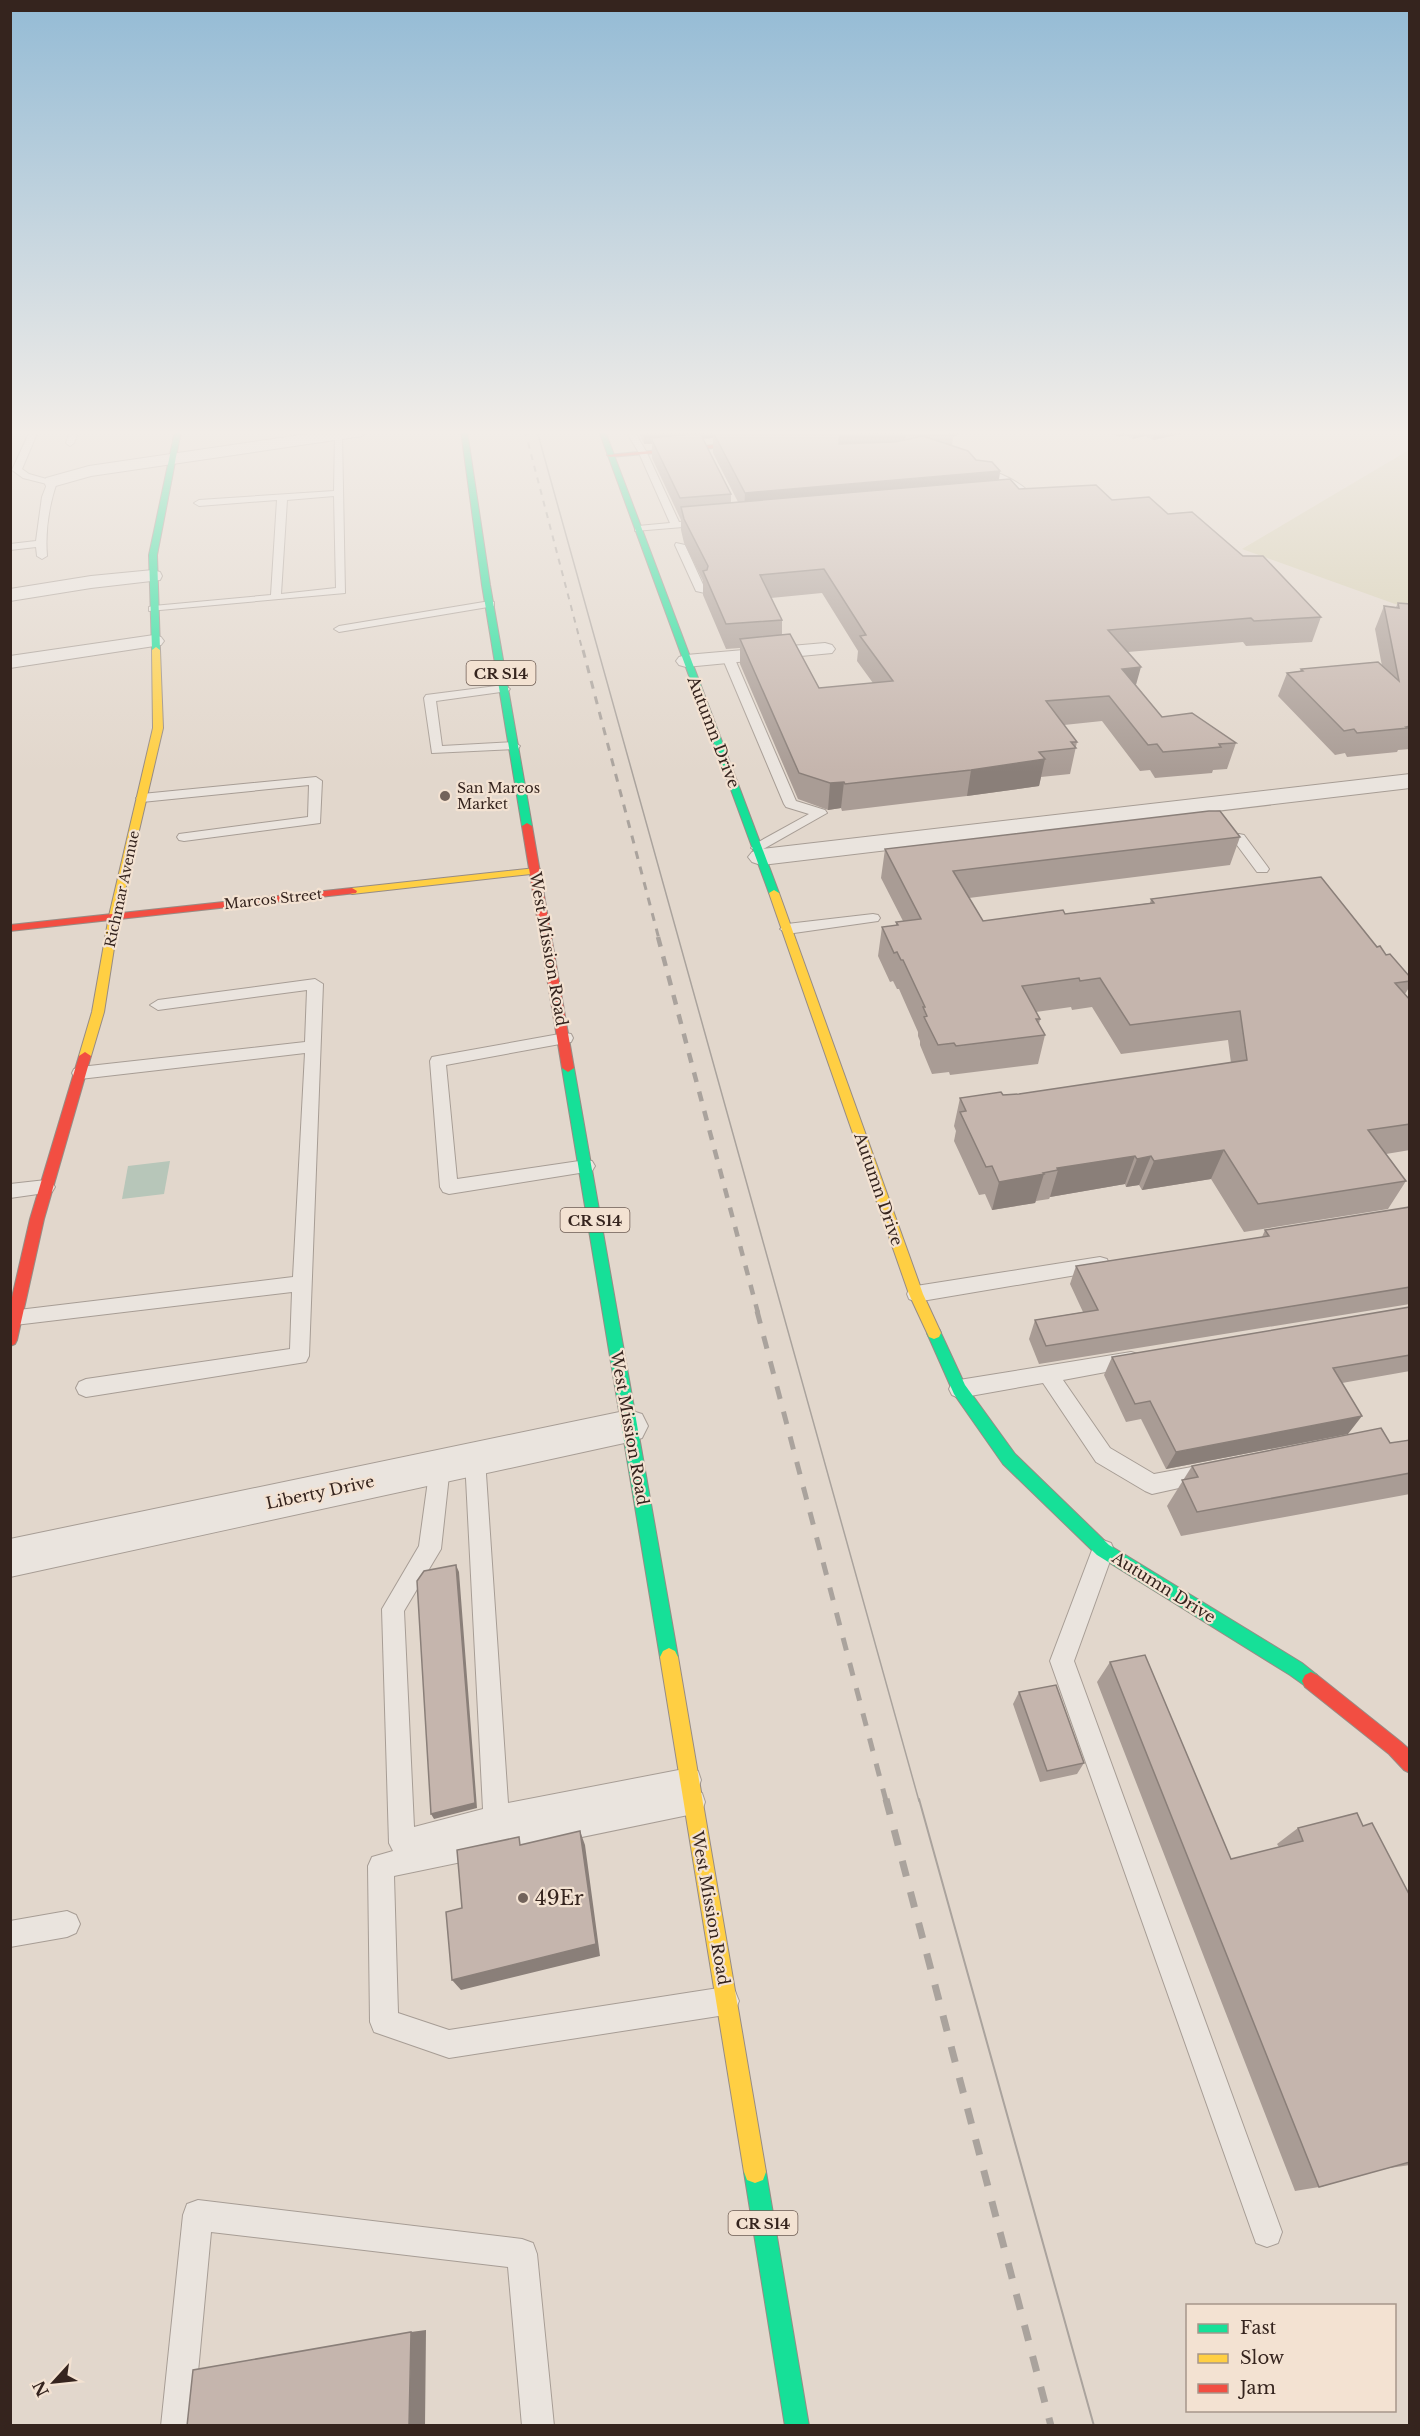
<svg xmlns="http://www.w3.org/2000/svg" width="1420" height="2436" font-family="'Libre Baskerville',serif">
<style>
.green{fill:#d4cdaf}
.water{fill:#b7c6b9}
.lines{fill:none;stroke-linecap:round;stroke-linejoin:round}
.lane-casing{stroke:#a79d95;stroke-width:2}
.street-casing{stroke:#a79d95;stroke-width:2}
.fast-casing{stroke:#978c85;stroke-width:2}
.slow-casing{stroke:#978c85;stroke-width:2}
.jam-casing{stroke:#978c85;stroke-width:2}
.lane{fill:#eae4de;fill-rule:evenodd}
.street{fill:#eae4de;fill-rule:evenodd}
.fast{fill:#16e098;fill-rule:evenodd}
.slow{fill:#ffcf43;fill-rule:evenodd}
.jam{fill:#f24e42;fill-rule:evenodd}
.tram-far1{stroke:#aaa39d;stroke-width:1.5}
.tram{stroke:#aaa39d;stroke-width:2}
.rail-far4{stroke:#aaa39d;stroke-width:2;stroke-dasharray:6 6;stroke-linecap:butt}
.rail-far3{stroke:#aaa39d;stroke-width:3;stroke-dasharray:8 8;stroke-linecap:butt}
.rail-far2{stroke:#aaa39d;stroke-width:4.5;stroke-dasharray:10 10;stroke-linecap:butt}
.rail-far1{stroke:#aaa39d;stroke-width:5;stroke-dasharray:13 13;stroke-linecap:butt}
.rail{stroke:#aaa39d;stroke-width:7;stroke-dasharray:16 16;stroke-linecap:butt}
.wall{fill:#a99c95;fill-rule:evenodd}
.shaded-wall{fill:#8a7f79}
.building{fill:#c5b5ad;stroke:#8a7f79;stroke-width:1.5}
.poi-dot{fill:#72635b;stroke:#f3e2d2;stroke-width:2}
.labels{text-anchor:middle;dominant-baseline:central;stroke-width:4.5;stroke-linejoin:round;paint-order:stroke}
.far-poi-label{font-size:14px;fill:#35241e;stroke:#f3e2d2;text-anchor:start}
.far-street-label{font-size:14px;fill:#35241e;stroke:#f3e2d2}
.shield{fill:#f3e2d2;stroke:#6e5d54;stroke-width:1.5}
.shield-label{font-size:15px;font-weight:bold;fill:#35241e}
.street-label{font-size:16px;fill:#35241e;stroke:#f3e2d2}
.near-poi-label{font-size:20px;fill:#35241e;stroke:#f3e2d2;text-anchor:start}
</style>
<rect width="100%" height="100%" fill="#e2d7cc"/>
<path class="green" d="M 1409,450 L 1409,609 L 1242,549 Z"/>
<path class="water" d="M 170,1161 L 164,1194 L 122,1199 L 128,1166 Z"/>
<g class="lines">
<g class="lane-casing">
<path id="lane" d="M 30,431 L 38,431 L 22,469 L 29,474 L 57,482 C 49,505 45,532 47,556 L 42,559 L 37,556 L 36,547 L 10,550 L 10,544 L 36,541 L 42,497 L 47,484 L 23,478 L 12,470 Z
M 70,431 L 78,431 L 74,443 L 70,446 L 66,443 Z
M 626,431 L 634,431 L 647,453 L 679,522 L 704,520 L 707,521 L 707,525 L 635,531 L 635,527 L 638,526 L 670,523 L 639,453 Z
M 335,433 L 342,435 L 345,593 L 149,611 L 149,607 L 153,606 L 271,595 L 277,500 L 199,506 L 194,503 L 199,500 L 334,491 ZM 334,496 L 336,588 L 281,594 L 287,500 Z
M 973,468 C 989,467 1015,479 1027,490 L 1016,498 L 997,499 L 997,495 L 1011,493 L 1016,490 L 1007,484 L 973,472 Z
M 676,543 L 685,545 L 706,591 L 705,593 L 696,591 L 675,545 Z
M 490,601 L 494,602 L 494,606 L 339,632 L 334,629 L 339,626 Z
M 728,654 L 734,657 L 796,801 L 825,810 L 827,813 L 758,852 L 751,848 L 753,845 L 809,814 L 786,807 L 784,804 L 722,657 Z
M 504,685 L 510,689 L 508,691 L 436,701 L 442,746 L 514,742 L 520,746 L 518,749 L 432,753 L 424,698 L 426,695 Z
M 316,777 L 322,781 L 320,823 L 184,841 L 179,840 L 177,837 L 179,834 L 308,817 L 309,785 L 142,802 L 136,798 L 142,794 Z
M 1239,834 L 1244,835 L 1267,866 L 1269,869 L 1267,872 L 1257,872 L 1234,841 L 1232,838 L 1234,835 Z
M 873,914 L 878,915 L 880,918 L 878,921 L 787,934 L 780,929 L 787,924 Z
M 315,979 L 323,984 L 309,1356 L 306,1362 L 86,1397 L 79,1394 L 76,1388 L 79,1382 L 86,1379 L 290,1349 L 292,1292 L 15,1325 L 10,1323 L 10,1311 L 293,1277 L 305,1053 L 80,1079 L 74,1077 L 72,1073 L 74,1069 L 80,1067 L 305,1042 L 307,990 L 158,1010 L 150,1005 L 158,1000 Z
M 565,1033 L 571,1034 L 573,1038 L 571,1042 L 446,1065 L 457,1179 L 586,1160 L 592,1161 L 595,1166 L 592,1171 L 449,1194 L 443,1192 L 440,1187 L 430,1061 L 432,1057 Z
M 46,1180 L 52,1182 L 55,1187 L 52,1192 L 10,1198 L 10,1184 Z
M 1100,1257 L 1107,1259 L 1109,1264 L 1107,1269 L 1100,1271 L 916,1302 L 909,1299 L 907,1294 L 909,1289 L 916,1286 Z
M 1131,1352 L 1138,1354 L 1141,1360 L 1138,1366 L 1063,1380 L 1110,1448 L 1154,1474 L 1208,1464 L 1215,1466 L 1219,1473 L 1215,1480 L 1152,1494 L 1145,1491 L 1096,1462 L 1043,1383 L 959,1398 L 952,1395 L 949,1389 L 952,1383 L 959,1380 Z
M 475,1450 L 482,1452 L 485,1459 L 508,1803 L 689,1768 L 698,1771 L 701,1780 L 698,1789 L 694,1790 L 702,1793 L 705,1802 L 702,1811 L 693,1814 L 394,1876 L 398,2013 L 449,2030 L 725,1987 L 735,1991 L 739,2001 L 735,2011 L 725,2015 L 449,2058 L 374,2032 L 370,2022 L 368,1866 L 372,1857 L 393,1851 L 389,1843 L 382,1609 L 419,1546 L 430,1466 L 433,1459 L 440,1457 L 447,1459 L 450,1466 L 441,1549 L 404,1611 L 414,1827 L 483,1809 L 465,1459 L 468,1452 Z
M 1103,1540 L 1111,1543 L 1114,1550 L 1074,1661 L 1282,2232 L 1278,2243 L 1267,2247 L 1256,2243 L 1252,2232 L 1050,1661 L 1092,1550 L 1095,1543 Z
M 67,1911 L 76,1915 L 80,1924 L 76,1933 L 67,1937 L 10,1947 L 10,1921 Z
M 198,2200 L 522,2239 L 533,2243 L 537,2254 L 554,2426 L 522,2426 L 508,2267 L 211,2232 L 193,2426 L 161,2426 L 183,2215 L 187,2204 Z"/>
</g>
<g class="street-casing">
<path id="street" d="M 328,431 L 370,431 L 362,436 L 91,476 L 52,487 L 46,486 L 44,482 L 46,478 L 89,466 Z
M 153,570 L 160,572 L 162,576 L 160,580 L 91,588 L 10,601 L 10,589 L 91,576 Z
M 154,635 L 161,637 L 164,641 L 161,645 L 10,668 L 10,656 Z
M 825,643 L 832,645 L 835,649 L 832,653 L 686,667 L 679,665 L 676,661 L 679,657 L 686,655 Z
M 1410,774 L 1410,788 L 761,865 L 752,862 L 748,857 L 752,852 L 761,849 Z
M 629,1410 L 642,1414 L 648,1426 L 642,1438 L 629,1442 L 10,1577 L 10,1539 Z"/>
</g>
<g class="fast-casing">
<path id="fast" d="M 175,431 L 181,431 L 157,555 L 160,650 L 156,653 L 152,650 L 149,555 Z
M 461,431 L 467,431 L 490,585 L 532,826 L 527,829 L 522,826 L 482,585 Z
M 599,431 L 605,431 L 779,893 L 778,895 L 774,896 L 769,893 Z
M 568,1064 L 574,1068 L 678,1657 L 675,1663 L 669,1666 L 663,1663 L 660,1657 L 562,1068 Z
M 934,1327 L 939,1329 L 965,1385 L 1015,1454 L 1109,1545 L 1302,1663 L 1317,1675 L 1320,1681 L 1317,1687 L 1311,1690 L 1290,1675 L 1097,1555 L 1003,1464 L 954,1394 L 927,1333 L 929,1329 Z
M 755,2161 L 763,2164 L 766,2172 L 809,2426 L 785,2426 L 744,2172 L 747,2164 Z"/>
</g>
<g class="slow-casing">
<path id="slow" d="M 156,647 L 160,650 L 163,728 L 119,916 L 104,1012 L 91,1056 L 85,1060 L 79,1056 L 92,1012 L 109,916 L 153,728 L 152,650 Z
M 536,868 L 540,869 L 540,873 L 352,894 L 347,891 L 352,888 Z
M 774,890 L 779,893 L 923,1294 L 941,1333 L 939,1337 L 934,1339 L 929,1337 L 909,1294 L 769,893 Z
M 669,1648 L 675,1651 L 678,1657 L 766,2172 L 763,2180 L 755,2183 L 747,2180 L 744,2172 L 660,1657 L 663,1651 Z"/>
</g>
<g class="jam-casing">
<path id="jam" d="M 757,441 L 759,444 L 610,457 L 607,455 Z
M 527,823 L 532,826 L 574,1068 L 568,1072 L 562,1068 L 522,826 Z
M 352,888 L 357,891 L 356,893 L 10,931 L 10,925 Z
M 85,1052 L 91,1056 L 44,1219 L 17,1340 L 15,1344 L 10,1346 L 10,1306 L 30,1219 L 79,1056 Z
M 1311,1672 L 1317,1675 L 1401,1742 L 1410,1750 L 1410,1773 L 1404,1770 L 1389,1754 L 1305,1687 L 1302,1681 L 1305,1675 Z"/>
</g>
<use href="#lane" class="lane"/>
<use href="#street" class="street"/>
<use href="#fast" class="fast"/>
<use href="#slow" class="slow"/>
<use href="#jam" class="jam"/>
<path class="tram-far1" d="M 537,431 L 919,1801"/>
<path class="tram" d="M 919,1799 L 1094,2426"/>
<path class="rail-far4" d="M 525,431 L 583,652"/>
<path class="rail-far3" d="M 583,650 L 659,939"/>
<path class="rail-far2" d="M 658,937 L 758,1313"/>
<path class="rail-far1" d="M 757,1311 L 886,1801"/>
<path class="rail" d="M 886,1799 L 1051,2426"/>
</g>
<path class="wall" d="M 638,431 L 967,431 L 953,437 L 952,445 L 976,460 L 1000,471 L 999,480 L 1019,489 L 1112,500 L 1168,514 L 1243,556 L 1321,617 L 1312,642 L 1246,646 L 1243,642 L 1128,652 L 1136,685 L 1162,717 L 1236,743 L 1227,769 L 1213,770 L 1212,773 L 1155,778 L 1150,770 L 1140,771 L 1102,721 L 1064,725 L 1077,742 L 1070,774 L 1041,777 L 1039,786 L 967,796 L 842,811 L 841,808 L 828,810 L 798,799 L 740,664 L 740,648 L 726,649 L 703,595 L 703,581 L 684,543 L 681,530 L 681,520 L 652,458 L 652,444 L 644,444 ZM 713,438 L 713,453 L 738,502 L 731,503 L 731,494 L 703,439 ZM 822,593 L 858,651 L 857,661 L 873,683 L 819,688 L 782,635 L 782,620 L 771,598 Z
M 1107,431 L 1195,431 L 1153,440 L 1145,436 L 1133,439 L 1125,435 L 1119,437 Z
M 1398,603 L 1410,604 L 1410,749 L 1398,750 L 1397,752 L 1347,757 L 1345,753 L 1335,755 L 1278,696 L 1287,673 L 1300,671 L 1301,669 L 1382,666 L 1375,629 L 1384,606 L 1396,607 Z
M 1240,837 L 1230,865 L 969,898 L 983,921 L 1065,914 L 1150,903 L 1151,899 L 1377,947 L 1410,977 L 1410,986 L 1405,994 L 1410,1000 L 1410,1150 L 1386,1154 L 1406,1181 L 1388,1209 L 1244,1232 L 1211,1179 L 1142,1190 L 1139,1185 L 1126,1187 L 1125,1184 L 1050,1197 L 1049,1199 L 1036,1201 L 1035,1203 L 992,1210 L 985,1194 L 979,1195 L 954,1141 L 956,1131 L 954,1126 L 960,1098 L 1019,1094 L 1231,1063 L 1228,1040 L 1121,1054 L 1092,1007 L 1072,1010 L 1071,1007 L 1036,1012 L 1040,1019 L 1039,1024 L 1045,1035 L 1038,1064 L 950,1075 L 949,1072 L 932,1074 L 920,1045 L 920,1041 L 918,1036 L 918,1032 L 899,989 L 897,989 L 893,981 L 890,982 L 878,956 L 882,927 L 896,926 L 896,922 L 903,921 L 881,878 L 885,849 Z
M 1410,1207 L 1410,1304 L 1039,1364 L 1029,1339 L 1035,1320 L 1083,1312 L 1070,1284 L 1076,1266 L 1262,1237 L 1265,1230 Z
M 1410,1307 L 1410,1371 L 1342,1383 L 1348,1434 L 1166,1469 L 1141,1419 L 1126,1422 L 1104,1375 L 1112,1357 Z
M 1410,1440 L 1410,1494 L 1181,1536 L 1167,1506 L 1192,1466 L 1390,1443 Z
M 1110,1662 L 1231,1859 L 1279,1847 L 1277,1844 L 1298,1828 L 1363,1826 L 1410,1896 L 1410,2165 L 1383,2169 L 1319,2187 L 1295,2191 L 1097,1682 Z
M 1019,1692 L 1084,1763 L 1077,1774 L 1040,1782 L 1013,1704 Z"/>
<path class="shaded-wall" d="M 644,431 L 791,431 L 713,432 L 713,438 L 654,443 L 651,438 L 652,444 L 644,444 Z
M 890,431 L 906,431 L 904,450 L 837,458 L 839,437 L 843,435 Z
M 942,431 L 967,431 L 953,437 L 953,435 Z
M 1120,431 L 1126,431 L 1125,435 L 1119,437 Z
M 1135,431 L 1146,431 L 1145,436 L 1133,439 Z
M 1155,431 L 1195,431 L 1153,440 Z
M 1000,471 L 997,492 L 744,515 L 745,493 Z
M 1141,667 L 1134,692 L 1122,669 Z
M 1045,759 L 1039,786 L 967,796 L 971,770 Z
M 844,782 L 841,808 L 828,810 L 830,783 Z
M 1224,1150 L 1211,1179 L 1142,1190 L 1154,1161 Z
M 1135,1156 L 1125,1184 L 1050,1197 L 1058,1170 L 1057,1168 Z
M 1151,1156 L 1139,1185 L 1126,1187 L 1137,1159 Z
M 1044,1174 L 1035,1203 L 992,1210 L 999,1182 Z
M 1362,1416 L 1348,1434 L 1166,1469 L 1176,1452 Z
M 456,1565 L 459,1572 L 477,1808 L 434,1819 L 431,1814 Z
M 580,1831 L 585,1845 L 600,1956 L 461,1990 L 452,1980 Z
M 426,2330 L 425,2426 L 409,2426 L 411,2332 Z"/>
<path class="building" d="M 725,431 L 890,431 L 843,435 L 839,437 L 839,444 L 895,442 L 923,436 L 968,451 L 976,460 L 992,462 L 1000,471 L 745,493 L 713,432 Z
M 942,431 L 950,431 L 953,435 Z
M 700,433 L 731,494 L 680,498 L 651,438 Z
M 1010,479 L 1019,489 L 1096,485 L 1112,500 L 1149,497 L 1168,514 L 1192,512 L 1243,556 L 1263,556 L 1321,617 L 1254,621 L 1251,618 L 1108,630 L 1141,667 L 1122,669 L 1162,717 L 1192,713 L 1236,743 L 1219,744 L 1221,747 L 1163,752 L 1157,744 L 1148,745 L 1109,696 L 1046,701 L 1077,742 L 1071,742 L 1076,748 L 1039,752 L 1045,759 L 971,770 L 845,784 L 844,782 L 830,783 L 799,773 L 740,639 L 790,634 L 819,688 L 893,681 L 860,636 L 866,635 L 824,569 L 760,575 L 782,620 L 726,624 L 703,571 L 707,570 L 708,566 L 684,519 L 681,507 Z
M 1398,603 L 1410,604 L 1410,726 L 1406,727 L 1408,728 L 1357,733 L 1354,729 L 1344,731 L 1287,673 L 1303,671 L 1301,669 L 1378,662 L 1399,681 L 1384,606 L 1399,608 Z
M 1209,811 L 1220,811 L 1240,837 L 953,871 L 983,921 L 1063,910 L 1065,914 L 1154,903 L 1151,899 L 1321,877 L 1377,947 L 1380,946 L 1386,955 L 1390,954 L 1410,977 L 1410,981 L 1395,983 L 1410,1000 L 1410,1124 L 1368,1130 L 1406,1181 L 1258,1204 L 1224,1150 L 1154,1161 L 1151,1156 L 1137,1159 L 1135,1156 L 1057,1168 L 1058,1170 L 1043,1173 L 1044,1174 L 999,1182 L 992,1166 L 986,1167 L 960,1112 L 966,1111 L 960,1098 L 1001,1092 L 1003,1095 L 1019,1094 L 1247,1060 L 1240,1011 L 1130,1025 L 1100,978 L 1080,981 L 1079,978 L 1022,986 L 1040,1019 L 1036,1019 L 1045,1035 L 956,1046 L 954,1043 L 938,1045 L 924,1017 L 927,1016 L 923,1007 L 925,1007 L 903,960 L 901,960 L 897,952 L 894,953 L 882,927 L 898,925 L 896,922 L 921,919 L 885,849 Z
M 1410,1207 L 1410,1287 L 1046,1346 L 1035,1320 L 1098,1310 L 1076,1266 L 1269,1236 L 1265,1230 Z
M 1410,1307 L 1410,1355 L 1333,1368 L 1362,1416 L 1176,1452 L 1150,1401 L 1135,1404 L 1112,1357 Z
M 1381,1428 L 1390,1443 L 1410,1440 L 1410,1473 L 1197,1512 L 1182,1480 L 1198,1477 L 1192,1466 Z
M 456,1565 L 475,1803 L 431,1814 L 417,1581 L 424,1571 Z
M 1145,1655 L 1231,1859 L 1303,1841 L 1298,1828 L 1357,1813 L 1363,1826 L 1372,1823 L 1410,1896 L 1410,2162 L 1319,2187 L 1110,1662 Z
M 1056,1685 L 1084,1763 L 1047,1771 L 1019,1692 Z
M 580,1831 L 596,1944 L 452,1980 L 446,1912 L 462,1908 L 457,1850 L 519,1837 L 520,1845 Z
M 411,2332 L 409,2426 L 187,2426 L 193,2370 Z"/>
<linearGradient id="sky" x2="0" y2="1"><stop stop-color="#94bbd5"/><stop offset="0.56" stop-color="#f2ede8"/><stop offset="1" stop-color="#f2ede8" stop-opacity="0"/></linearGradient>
<rect width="1420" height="772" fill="url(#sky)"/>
<g class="poi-dot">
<circle cx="445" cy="796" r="6"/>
<circle cx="523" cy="1898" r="6"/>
</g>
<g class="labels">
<g class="far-poi-label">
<text x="457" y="788">San Marcos<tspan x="457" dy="16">Market</tspan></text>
</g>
<g class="far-street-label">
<text transform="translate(122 889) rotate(-78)">Richmar Avenue</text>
<text transform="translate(273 899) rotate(-6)">Marcos Street</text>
</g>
<g class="shield">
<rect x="466.5" y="661" width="69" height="24" rx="4.5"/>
<rect x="560.5" y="1208" width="69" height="24" rx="4.5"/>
<rect x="728.5" y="2211" width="69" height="24" rx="4.5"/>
</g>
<g class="shield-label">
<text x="501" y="673">CR S14</text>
<text x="595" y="1220">CR S14</text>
<text x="763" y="2223">CR S14</text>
</g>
<g class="street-label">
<text transform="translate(714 732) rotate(69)">Autumn Drive</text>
<text transform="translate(549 949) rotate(80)">West Mission Road</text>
<text transform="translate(879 1189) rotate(71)">Autumn Drive</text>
<text transform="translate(630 1428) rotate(80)">West Mission Road</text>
<text transform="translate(320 1492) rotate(-12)">Liberty Drive</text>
<text transform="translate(1164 1587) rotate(32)">Autumn Drive</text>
<text transform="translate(711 1908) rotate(80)">West Mission Road</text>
</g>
<g class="near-poi-label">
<text x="535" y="1898">49Er</text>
</g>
</g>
<rect width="1420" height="2436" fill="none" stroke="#35241e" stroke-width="24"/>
<rect x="1186" y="2304" width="210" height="108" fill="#f3e2d2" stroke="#a7968a" stroke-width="1.5"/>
<rect x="1198" y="2324" width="30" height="9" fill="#16e098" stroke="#a7968a" stroke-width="1.5"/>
<text x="1240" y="2334" font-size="18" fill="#35241e">Fast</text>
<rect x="1198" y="2354" width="30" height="9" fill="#ffcf43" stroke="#a7968a" stroke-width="1.5"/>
<text x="1240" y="2364" font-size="18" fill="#35241e">Slow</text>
<rect x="1198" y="2384" width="30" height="9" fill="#f24e42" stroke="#a7968a" stroke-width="1.5"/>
<text x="1240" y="2394" font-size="18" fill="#35241e">Jam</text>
<g transform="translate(54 2382) rotate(243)" stroke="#f3e2d2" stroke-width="4.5" paint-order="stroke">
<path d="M0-4.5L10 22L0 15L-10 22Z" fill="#35241e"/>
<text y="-9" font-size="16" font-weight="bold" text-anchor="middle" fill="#35241e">N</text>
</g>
</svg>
